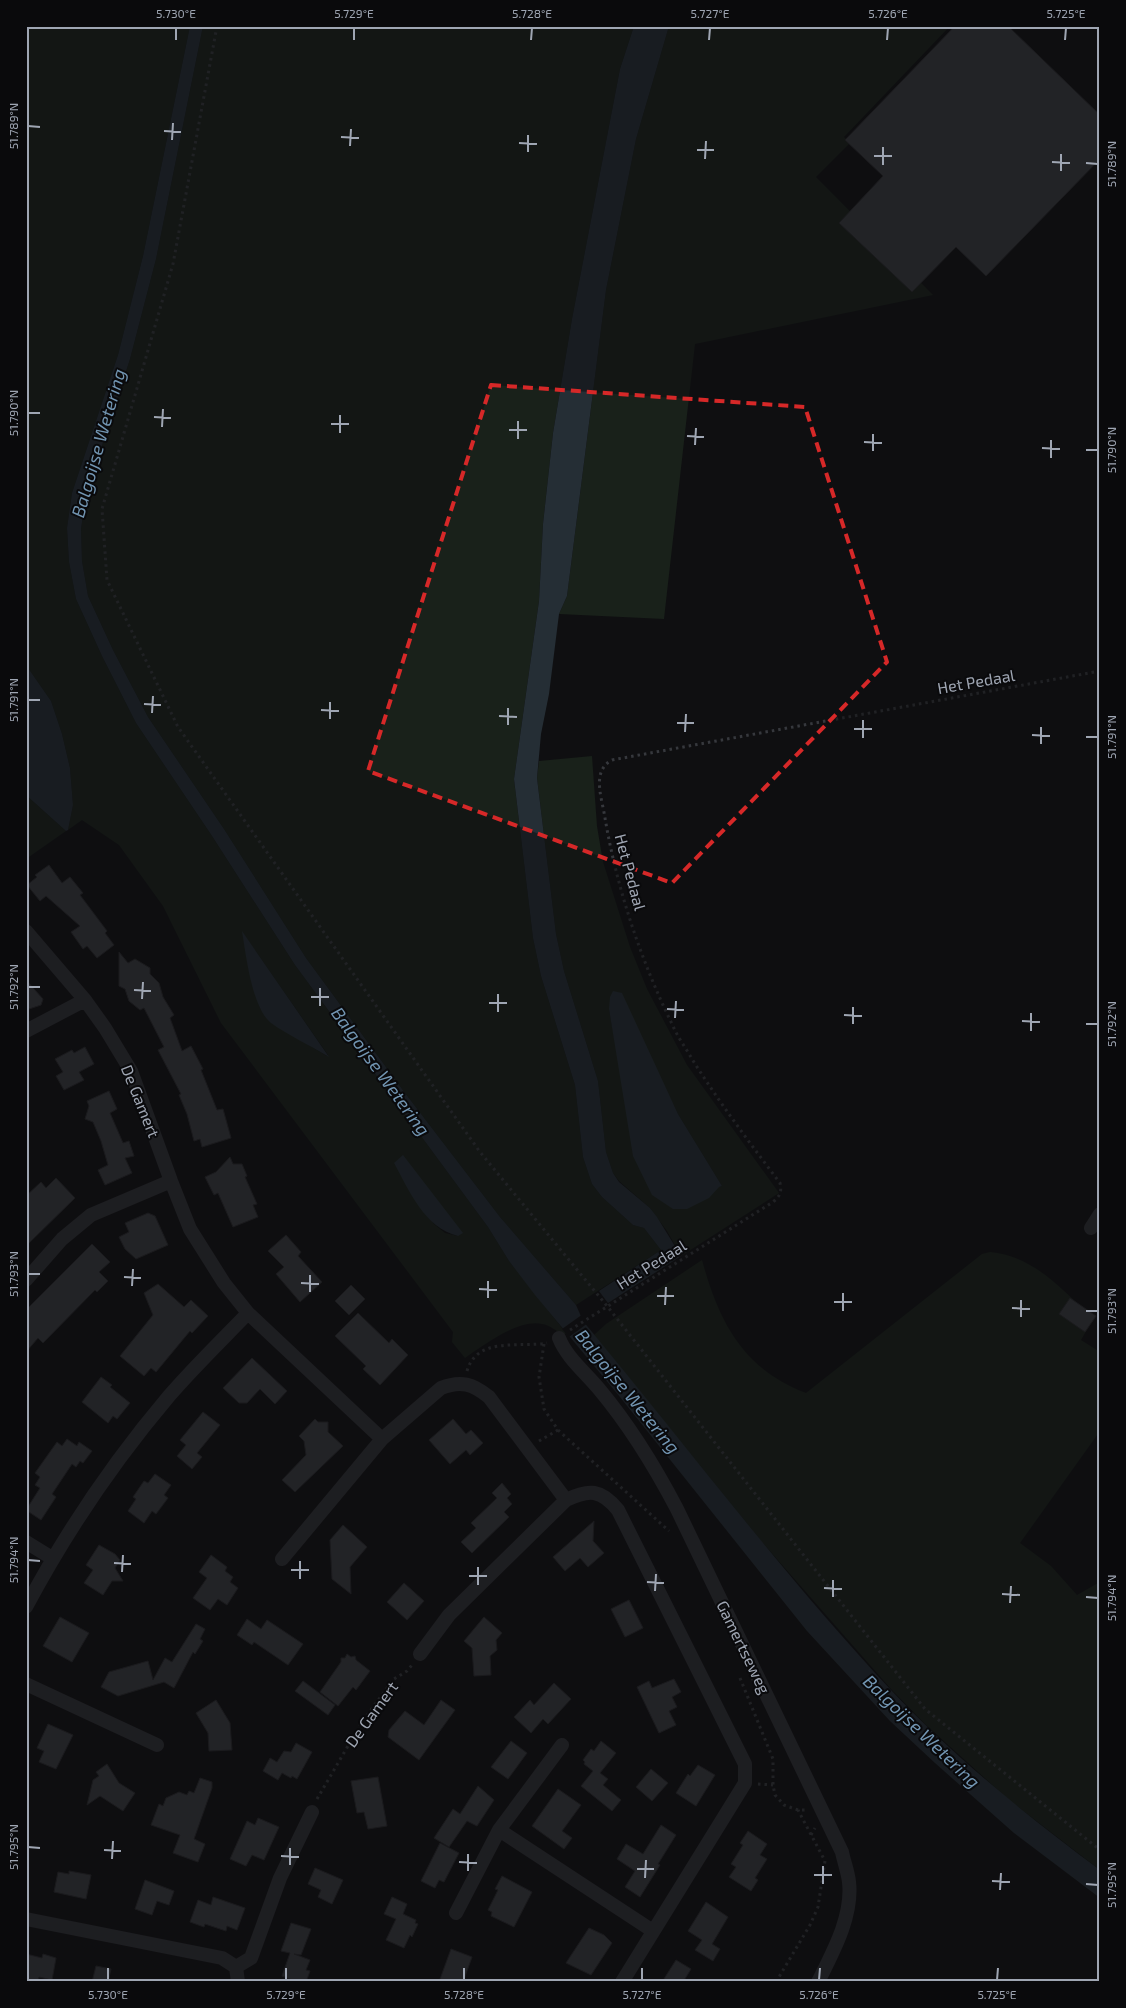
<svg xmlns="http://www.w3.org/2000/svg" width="1126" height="2008" font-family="'Exo 2',sans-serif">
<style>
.green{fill:#19211a;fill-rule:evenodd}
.water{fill:#252e35}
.pier{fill:#0f0f11}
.building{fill:#3b3c41;stroke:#29292d}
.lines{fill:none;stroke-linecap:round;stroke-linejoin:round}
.path{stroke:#36383d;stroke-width:3;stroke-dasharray:2.5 4;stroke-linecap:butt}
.street{stroke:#303136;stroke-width:14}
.marked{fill:none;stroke:#d62828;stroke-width:4;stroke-dasharray:10 6;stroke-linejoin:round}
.ticks{fill:none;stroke:#9fa6b3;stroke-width:2}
.labels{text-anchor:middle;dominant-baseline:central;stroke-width:4;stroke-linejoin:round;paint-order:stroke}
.street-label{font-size:16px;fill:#9fa6b3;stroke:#0a0a0c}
.water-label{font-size:18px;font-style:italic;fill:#7295b2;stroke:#0a0a0c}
.neatline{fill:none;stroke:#9fa6b3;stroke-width:2}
.ticks-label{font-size:12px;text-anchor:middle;fill:#9fa6b3}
</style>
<rect width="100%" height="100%" fill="#0f0f11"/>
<path class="green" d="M 26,26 L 190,26 L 143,256 L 118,355 L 72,493 L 67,528 L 69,562 L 76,599 L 102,656 L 136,723 L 212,836 L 295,965 L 488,1227 L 509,1261 L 566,1333 L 563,1335 C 557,1331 549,1325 542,1324 C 518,1319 484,1345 465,1358 L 452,1342 L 453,1332 L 221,1023 L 163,906 L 119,845 L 82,820 L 68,830 L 73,805 L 70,768 L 62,734 L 51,701 L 26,665 ZM 243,933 L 328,1055 L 327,1056 L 270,1022 L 260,1008 L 249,970 ZM 394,1163 L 458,1236 L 445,1233 L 434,1224 Z
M 203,26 L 634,26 L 620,69 L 572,319 L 553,433 L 543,524 L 539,601 L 514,779 L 533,938 L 541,976 L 575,1085 L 583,1157 L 592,1184 L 602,1197 L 633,1225 L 644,1228 L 661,1250 L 576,1305 L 500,1217 L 405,1093 L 306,958 L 224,829 L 148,717 L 113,650 L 88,596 L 82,561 L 81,529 L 86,495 L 130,359 L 156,259 Z
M 669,26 L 950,26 L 844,137 L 850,143 L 816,177 L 933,295 L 695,344 L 664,619 L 559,614 L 567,596 L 606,290 L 636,139 Z
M 592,756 L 597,826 L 603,862 L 630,947 L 647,989 L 687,1065 L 779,1193 L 681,1256 L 667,1231 L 650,1208 L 619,1181 L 613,1173 L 606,1152 L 598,1081 L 564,971 L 556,934 L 537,778 L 539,761 ZM 609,1009 L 649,1055 L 678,1114 L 722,1186 L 719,1187 L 615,1043 Z
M 26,795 L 66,831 L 26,859 Z
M 990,1252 C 1034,1256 1063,1290 1093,1319 L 1081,1340 L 1100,1352 L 1100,1431 L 1020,1543 L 1051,1566 L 1077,1595 L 1100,1582 L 1100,1870 L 1008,1799 L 925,1724 L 891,1689 L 762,1542 L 594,1335 L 606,1324 L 702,1260 C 719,1322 743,1369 806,1393 L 982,1254 Z"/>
<path class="water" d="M 190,26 L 203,26 L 156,259 L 130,359 L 86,495 L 81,529 L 82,561 L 88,596 L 113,650 L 148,717 L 224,829 L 306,958 L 405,1093 L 500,1217 L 576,1305 L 583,1321 C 685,1444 781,1572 890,1689 C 953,1756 1026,1815 1100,1870 L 1100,1898 L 1014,1833 L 935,1763 L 890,1721 L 807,1631 L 620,1397 L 535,1295 L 509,1261 L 488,1227 L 295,965 L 212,836 L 136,723 L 102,656 L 76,599 L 69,562 L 67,528 L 72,493 L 118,355 L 143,256 Z
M 634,26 L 669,26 L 636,139 L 606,290 L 567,596 L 559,614 L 549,694 L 541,734 L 537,778 L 556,934 L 564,971 L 598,1081 L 606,1152 L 613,1173 L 619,1182 L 650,1208 L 657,1217 L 681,1256 L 608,1303 L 599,1291 L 661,1250 L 644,1228 L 633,1225 L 602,1197 L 592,1184 L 583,1157 L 575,1085 L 541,976 L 533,938 L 514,779 L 539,601 L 543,524 L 553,433 L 572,319 L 620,69 Z
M 26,665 L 51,701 L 62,734 L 70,768 L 73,805 L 68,830 L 66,831 L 26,795 Z
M 242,931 L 329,1057 C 310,1045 289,1036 271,1023 C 252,1008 246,955 242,931 Z
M 613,991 L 622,993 L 678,1114 L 722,1186 L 719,1187 L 709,1198 L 687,1209 L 673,1209 L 652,1195 L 633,1156 L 609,1009 L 610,997 Z
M 403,1155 L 463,1233 L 458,1236 C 424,1227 410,1192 394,1163 Z"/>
<path class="pier" d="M 583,1314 L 588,1323 L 569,1337 L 562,1329 Z"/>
<path class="building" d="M 955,26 L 1008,26 L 1100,115 L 1100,159 L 986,276 L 956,247 L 912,292 L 839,223 L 883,176 L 845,140 Z
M 49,865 L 62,883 L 70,877 L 83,893 L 80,895 L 107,931 L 105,933 L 114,945 L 97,958 L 87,946 L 83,949 L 71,932 L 80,926 L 46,896 L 40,901 L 27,885 L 37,877 L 35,875 Z
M 119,952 L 128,963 L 135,959 L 150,968 L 150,974 L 159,983 L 163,997 L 174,1015 L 170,1018 L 182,1051 L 191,1046 L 203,1069 L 201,1070 L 217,1110 L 223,1109 L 231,1138 L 202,1147 L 200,1139 L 194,1141 L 187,1114 L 179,1095 L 181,1094 L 158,1050 L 164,1047 L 144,1008 L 140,1010 L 129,1001 L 125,989 L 119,986 Z
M 26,980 L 43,999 L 41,1005 L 26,1010 Z
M 85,1047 L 94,1064 L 79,1072 L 84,1080 L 64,1090 L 56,1076 L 63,1072 L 55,1059 L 72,1050 L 74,1053 Z
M 109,1091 L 117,1109 L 110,1113 L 123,1143 L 129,1141 L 134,1156 L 125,1158 L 132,1173 L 105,1185 L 98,1170 L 108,1165 L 101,1141 L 93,1122 L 85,1119 L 89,1106 L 87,1101 Z
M 230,1157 L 233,1164 L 242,1164 L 247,1176 L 245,1177 L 257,1204 L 253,1205 L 258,1217 L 233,1227 L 218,1193 L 214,1195 L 205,1177 L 216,1172 Z
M 56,1178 L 75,1198 L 26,1246 L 26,1196 L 41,1182 L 46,1188 Z
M 148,1213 L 155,1216 L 168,1245 L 136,1259 L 125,1249 L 119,1237 L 129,1232 L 125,1223 Z
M 286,1235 L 301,1252 L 298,1256 L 322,1282 L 300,1302 L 276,1274 L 284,1267 L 268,1251 Z
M 92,1244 L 110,1262 L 99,1272 L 108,1281 L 97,1292 L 95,1290 L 43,1343 L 38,1338 L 26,1352 L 26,1310 Z
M 158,1284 L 184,1307 L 191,1300 L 208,1316 L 192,1333 L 190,1331 L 156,1372 L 151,1368 L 144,1376 L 120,1356 L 153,1315 L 144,1293 Z
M 351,1285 L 365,1299 L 349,1315 L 335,1301 Z
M 1070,1298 L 1096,1316 L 1085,1332 L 1059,1314 Z
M 358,1313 L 389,1343 L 392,1339 L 408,1355 L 380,1385 L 363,1369 L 366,1366 L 335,1336 Z
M 252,1358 L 287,1391 L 275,1404 L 260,1389 L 247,1403 L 239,1403 L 223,1388 Z
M 101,1377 L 112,1385 L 110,1387 L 130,1403 L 117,1419 L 113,1416 L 108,1423 L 82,1402 Z
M 203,1412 L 220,1425 L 197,1453 L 202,1457 L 192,1469 L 177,1456 L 186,1445 L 180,1440 Z
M 315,1419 L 318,1422 L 328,1422 L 328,1432 L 343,1446 L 295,1492 L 282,1480 L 306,1455 L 304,1441 L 299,1436 Z
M 453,1419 L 466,1434 L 471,1430 L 483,1443 L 470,1455 L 466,1450 L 450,1464 L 429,1440 Z
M 67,1439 L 77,1446 L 79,1442 L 92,1451 L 83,1463 L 80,1461 L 76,1467 L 72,1464 L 52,1494 L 56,1497 L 41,1520 L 26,1510 L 40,1488 L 35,1485 L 40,1477 L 35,1473 L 57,1442 L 62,1446 Z
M 155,1474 L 171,1485 L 164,1495 L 168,1498 L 156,1514 L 152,1511 L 144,1523 L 128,1511 L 136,1499 L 133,1497 L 144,1481 L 148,1483 Z
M 502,1483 L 511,1494 L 507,1498 L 512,1504 L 504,1512 L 509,1517 L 472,1553 L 461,1542 L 476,1528 L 471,1523 L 497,1498 L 492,1493 Z
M 594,1521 L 593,1541 L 604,1553 L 588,1567 L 580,1558 L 565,1571 L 553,1557 Z
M 343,1525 L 367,1547 L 350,1567 L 351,1594 L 332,1579 L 330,1540 Z
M 99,1545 L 115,1554 L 120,1560 L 115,1568 L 123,1581 L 112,1581 L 103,1595 L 84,1583 L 93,1570 L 86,1565 Z
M 211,1555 L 227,1567 L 225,1571 L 233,1577 L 230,1582 L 238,1588 L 227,1605 L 218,1599 L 210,1610 L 193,1598 L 207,1578 L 199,1572 Z
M 404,1583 L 424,1601 L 407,1620 L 387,1602 Z
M 629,1600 L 643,1628 L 625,1637 L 611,1609 Z
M 60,1617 L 89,1633 L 72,1662 L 43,1646 Z
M 484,1617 L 502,1633 L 496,1640 L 497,1650 L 490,1656 L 491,1675 L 474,1676 L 472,1648 L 464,1641 Z
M 247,1619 L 261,1629 L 267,1620 L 303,1644 L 288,1665 L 254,1642 L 252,1645 L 237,1635 Z
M 196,1624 L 205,1629 L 200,1639 L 203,1641 L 195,1654 L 193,1652 L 174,1688 L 164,1682 L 118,1696 L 101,1687 L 109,1672 L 148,1661 L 153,1680 L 165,1658 L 172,1662 Z
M 347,1654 L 351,1657 L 355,1656 L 356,1660 L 370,1671 L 356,1690 L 353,1687 L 338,1706 L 320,1692 L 341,1662 L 341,1658 L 345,1658 Z
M 674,1679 L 681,1692 L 672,1697 L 677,1707 L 669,1711 L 676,1725 L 659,1733 L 637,1687 L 649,1681 L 652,1688 Z
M 303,1681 L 335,1705 L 328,1715 L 295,1691 Z
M 554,1683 L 571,1699 L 548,1724 L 543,1719 L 531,1733 L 514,1717 L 530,1700 L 534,1705 Z
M 216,1700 L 230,1723 L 232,1750 L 209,1751 L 208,1733 L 196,1713 Z
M 441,1700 L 455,1710 L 419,1760 L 388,1737 L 389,1730 L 405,1711 L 424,1725 Z
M 48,1724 L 73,1735 L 56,1769 L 39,1762 L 44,1751 L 37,1748 Z
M 511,1741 L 527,1753 L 508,1779 L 491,1767 Z
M 601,1741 L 616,1753 L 600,1773 L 608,1779 L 603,1785 L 621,1800 L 612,1811 L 581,1786 L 593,1771 L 584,1764 L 585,1762 L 583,1760 L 591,1749 L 594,1751 Z
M 296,1743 L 312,1752 L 297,1779 L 292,1776 L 291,1778 L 282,1773 L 278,1780 L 263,1771 L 270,1758 L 277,1762 L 284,1751 L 291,1752 Z
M 107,1764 L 119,1783 L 135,1793 L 123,1811 L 100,1796 L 87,1805 L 93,1780 L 99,1776 L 96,1772 Z
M 698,1765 L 715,1775 L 696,1806 L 676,1793 L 688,1774 L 690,1776 Z
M 651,1769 L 668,1783 L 652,1801 L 636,1787 Z
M 378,1777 L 387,1826 L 368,1829 L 364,1812 L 357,1813 L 351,1781 Z
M 200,1778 L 212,1782 L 212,1788 L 194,1839 L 205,1844 L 198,1862 L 173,1853 L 180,1835 L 151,1825 L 159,1804 L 163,1806 L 166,1798 L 179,1792 L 187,1795 L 189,1791 L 194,1793 Z
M 478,1786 L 494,1800 L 477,1826 L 467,1821 L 449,1847 L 434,1838 L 453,1809 L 460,1814 Z
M 558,1789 L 581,1805 L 562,1831 L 572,1838 L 564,1849 L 532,1826 Z
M 258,1818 L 279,1827 L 264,1860 L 252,1855 L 246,1866 L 230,1859 L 247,1821 L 255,1825 Z
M 661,1825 L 676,1835 L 658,1864 L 660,1865 L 640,1897 L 625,1887 L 635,1871 L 617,1859 L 626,1844 L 643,1854 Z
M 748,1831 L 767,1844 L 760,1855 L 767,1859 L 755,1878 L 758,1880 L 751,1891 L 729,1877 L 736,1867 L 731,1864 L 743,1845 L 740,1843 Z
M 440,1843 L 459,1853 L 444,1882 L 439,1880 L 435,1888 L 421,1881 Z
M 315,1868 L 343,1880 L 332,1904 L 318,1897 L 321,1890 L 308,1884 Z
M 69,1871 L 91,1875 L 86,1899 L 54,1892 L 58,1872 L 69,1874 Z
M 502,1876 L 532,1892 L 514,1927 L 491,1916 L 492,1912 L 488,1910 L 498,1890 L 495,1889 Z
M 145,1880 L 174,1891 L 169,1905 L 157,1901 L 152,1915 L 135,1909 Z
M 213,1897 L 245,1908 L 237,1930 L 227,1926 L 226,1931 L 205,1924 L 204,1927 L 190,1922 L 198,1900 L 211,1905 Z
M 392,1897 L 407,1904 L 403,1914 L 416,1920 L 415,1923 L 418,1924 L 412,1937 L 410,1935 L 404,1948 L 386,1940 L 396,1919 L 384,1914 Z
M 706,1902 L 728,1917 L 712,1944 L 720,1949 L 713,1961 L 695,1950 L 702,1940 L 688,1931 Z
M 291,1923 L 311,1929 L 301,1955 L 294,1954 L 310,1960 L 306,1970 L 310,1971 L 306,1982 L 297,1982 L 282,1976 L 290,1953 L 281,1951 Z
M 589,1928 L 604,1935 L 612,1943 L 591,1975 L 566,1963 Z
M 451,1949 L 472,1957 L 463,1982 L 439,1982 Z
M 26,1954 L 42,1958 L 43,1954 L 56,1958 L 52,1980 L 39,1977 L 38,1982 L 26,1982 Z
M 676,1960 L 691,1969 L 683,1982 L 662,1982 Z
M 96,1966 L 111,1969 L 108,1982 L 92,1982 Z"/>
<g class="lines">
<path class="path" d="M 217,26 L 173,264 L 102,509 L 107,580 L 178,727 L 480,1152 L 607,1306 L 925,1709 L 1100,1850
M 570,1330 L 773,1202 C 780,1196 782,1192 780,1183 C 749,1142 719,1102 692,1059 C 686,1048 678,1038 673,1026 C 641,961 617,889 605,818 C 602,798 591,771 612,760 L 1100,671
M 544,1344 L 539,1377 L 544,1409 L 558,1430 L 669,1531
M 467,1371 C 477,1336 520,1348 547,1343
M 539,1441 L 558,1430
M 740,1678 L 773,1759 L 773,1785 L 775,1795 L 784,1805 L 798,1810 L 805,1810
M 758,1784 L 773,1785
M 317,1799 L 362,1722 L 394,1679 L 407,1671 L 412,1665
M 811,1835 L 815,1828
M 776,1982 L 810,1925 L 818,1907 L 825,1861 L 798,1810"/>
<path class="street" d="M 26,931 L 85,1000 L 105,1028 L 131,1071 L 171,1181 L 190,1229 L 224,1283 L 248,1313 L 382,1439
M 26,1031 L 85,1000
M 1091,1228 L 1100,1214
M 26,1280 L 62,1239 L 91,1215 L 171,1181
M 559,1338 C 567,1358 585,1372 599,1389 C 630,1426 655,1467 677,1509 L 842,1852 C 844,1862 848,1872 849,1882 C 853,1916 833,1952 818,1982
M 26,1542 L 52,1558
M 282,1559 L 382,1439 L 441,1388 C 461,1380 473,1384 489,1397 L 566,1500
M 26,1607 C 66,1532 114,1461 169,1396 C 194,1367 222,1340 248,1313
M 420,1654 L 449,1615 L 566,1500 C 589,1489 601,1489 618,1510 L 745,1764 L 745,1783 L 622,1982
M 26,1684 L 157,1745
M 499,1830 L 653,1931
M 456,1913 L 499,1830 L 562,1745
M 26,1919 L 222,1958 L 236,1967 L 238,1982
M 236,1967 L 251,1958 L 280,1878 L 312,1812"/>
</g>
<path d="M0 0H1126V2008H0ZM 491,385 L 805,407 L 887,662 L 672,883 L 368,771 Z" fill="#0f0f11" fill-opacity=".55" fill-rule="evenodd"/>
<path class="marked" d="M 491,385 L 805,407 L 887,662 L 672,883 L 368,771 Z"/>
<path class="ticks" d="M 176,40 L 176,28M 354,40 L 354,28M 531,40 L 532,28M 709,40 L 710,28M 887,40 L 888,28M 1065,40 L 1066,28M 28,126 L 40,127M 164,131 L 181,132M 341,137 L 359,138M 172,140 L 173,123M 519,143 L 537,144M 350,146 L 351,129M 697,150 L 714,150M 528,152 L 528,135M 874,156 L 892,156M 705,159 L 706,141M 1052,162 L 1070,163M 1086,163 L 1098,164M 883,165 L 883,147M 1061,171 L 1061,154M 28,413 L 40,413M 154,417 L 171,418M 331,424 L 349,424M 162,427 L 163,409M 509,430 L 527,430M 340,433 L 340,415M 687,436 L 704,437M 518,439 L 518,421M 864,442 L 882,443M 695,445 L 696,428M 1042,448 L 1060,449M 1086,450 L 1098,450M 873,451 L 873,434M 1051,458 L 1051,440M 28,700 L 40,700M 144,704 L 161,705M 321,710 L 339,711M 152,713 L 153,696M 499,716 L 517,717M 330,719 L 330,702M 677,723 L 694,723M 508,725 L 508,708M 854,729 L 872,729M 685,732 L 686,714M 1032,735 L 1050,736M 1086,737 L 1098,737M 863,738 L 863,720M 1041,744 L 1041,727M 28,987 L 40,987M 134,990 L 151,991M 311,997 L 329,997M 142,999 L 143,982M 489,1003 L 507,1003M 320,1006 L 320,988M 667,1009 L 684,1010M 498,1012 L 498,994M 844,1015 L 862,1016M 675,1018 L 676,1001M 1022,1021 L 1040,1022M 853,1024 L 853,1007M 1086,1024 L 1098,1024M 1031,1031 L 1031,1013M 28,1274 L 40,1274M 124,1277 L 141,1278M 301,1283 L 319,1284M 132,1286 L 133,1269M 479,1289 L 497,1290M 310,1292 L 310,1275M 657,1296 L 674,1296M 488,1298 L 488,1281M 834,1302 L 852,1302M 665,1305 L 666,1287M 1012,1308 L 1030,1309M 843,1311 L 843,1293M 1086,1311 L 1098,1311M 1021,1317 L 1021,1300M 28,1560 L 40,1561M 114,1563 L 131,1564M 291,1570 L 309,1570M 122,1572 L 123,1555M 469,1576 L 487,1576M 300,1579 L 300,1561M 647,1582 L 664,1583M 478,1585 L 478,1567M 824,1588 L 842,1589M 655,1591 L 656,1574M 1002,1594 L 1020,1595M 833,1597 L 833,1580M 1086,1597 L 1098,1598M 1010,1603 L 1011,1586M 28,1847 L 40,1848M 104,1850 L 121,1851M 281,1856 L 299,1857M 112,1859 L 113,1841M 459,1862 L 477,1863M 290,1865 L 290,1848M 637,1869 L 654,1869M 468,1871 L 468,1854M 814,1875 L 832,1875M 645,1878 L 646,1860M 992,1881 L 1010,1882M 823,1884 L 823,1866M 1086,1884 L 1098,1885M 1000,1890 L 1001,1873M 108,1980 L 108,1968M 286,1980 L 286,1968M 464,1980 L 464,1968M 642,1980 L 642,1968M 819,1980 L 820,1968M 997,1980 L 998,1968"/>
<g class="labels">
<g class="street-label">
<text transform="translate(976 681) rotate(-10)">Het Pedaal</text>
<text transform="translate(631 872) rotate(75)">Het Pedaal</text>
<text transform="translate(141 1101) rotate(68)">De Gamert</text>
<text transform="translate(651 1264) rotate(-32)">Het Pedaal</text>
<text transform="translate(744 1647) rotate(64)">Gamertseweg</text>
<text transform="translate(371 1714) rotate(-54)">De Gamert</text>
</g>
<g class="water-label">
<text transform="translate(98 443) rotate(-74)">Balgoijse Wetering</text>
<text transform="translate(381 1071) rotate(54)">Balgoijse Wetering</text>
<text transform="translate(628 1391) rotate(51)">Balgoijse Wetering</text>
<text transform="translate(922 1731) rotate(44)">Balgoijse Wetering</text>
</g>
</g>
<rect width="1126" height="2008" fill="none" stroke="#0a0a0c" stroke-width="55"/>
<rect x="28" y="28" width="1070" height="1952" class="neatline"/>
<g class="ticks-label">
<text x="176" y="18">5.730°E</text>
<text x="354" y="18">5.729°E</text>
<text x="532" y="18">5.728°E</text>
<text x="710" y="18">5.727°E</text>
<text x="888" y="18">5.726°E</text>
<text x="1066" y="18">5.725°E</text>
<text transform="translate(14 126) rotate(-90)" y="4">51.789°N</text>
<text transform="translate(1112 164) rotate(-90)" y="4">51.789°N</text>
<text transform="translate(14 413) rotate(-90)" y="4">51.790°N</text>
<text transform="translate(1112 450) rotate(-90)" y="4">51.790°N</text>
<text transform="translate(14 700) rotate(-90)" y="4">51.791°N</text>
<text transform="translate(1112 737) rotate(-90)" y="4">51.791°N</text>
<text transform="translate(14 987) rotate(-90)" y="4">51.792°N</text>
<text transform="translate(1112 1024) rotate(-90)" y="4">51.792°N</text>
<text transform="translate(14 1274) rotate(-90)" y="4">51.793°N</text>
<text transform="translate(1112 1311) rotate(-90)" y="4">51.793°N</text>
<text transform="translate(14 1560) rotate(-90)" y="4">51.794°N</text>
<text transform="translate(1112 1598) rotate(-90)" y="4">51.794°N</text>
<text transform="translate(14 1847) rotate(-90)" y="4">51.795°N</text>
<text transform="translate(1112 1885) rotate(-90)" y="4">51.795°N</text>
<text x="108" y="1999">5.730°E</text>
<text x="286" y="1999">5.729°E</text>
<text x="464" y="1999">5.728°E</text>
<text x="642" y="1999">5.727°E</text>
<text x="819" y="1999">5.726°E</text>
<text x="997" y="1999">5.725°E</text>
</g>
</svg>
